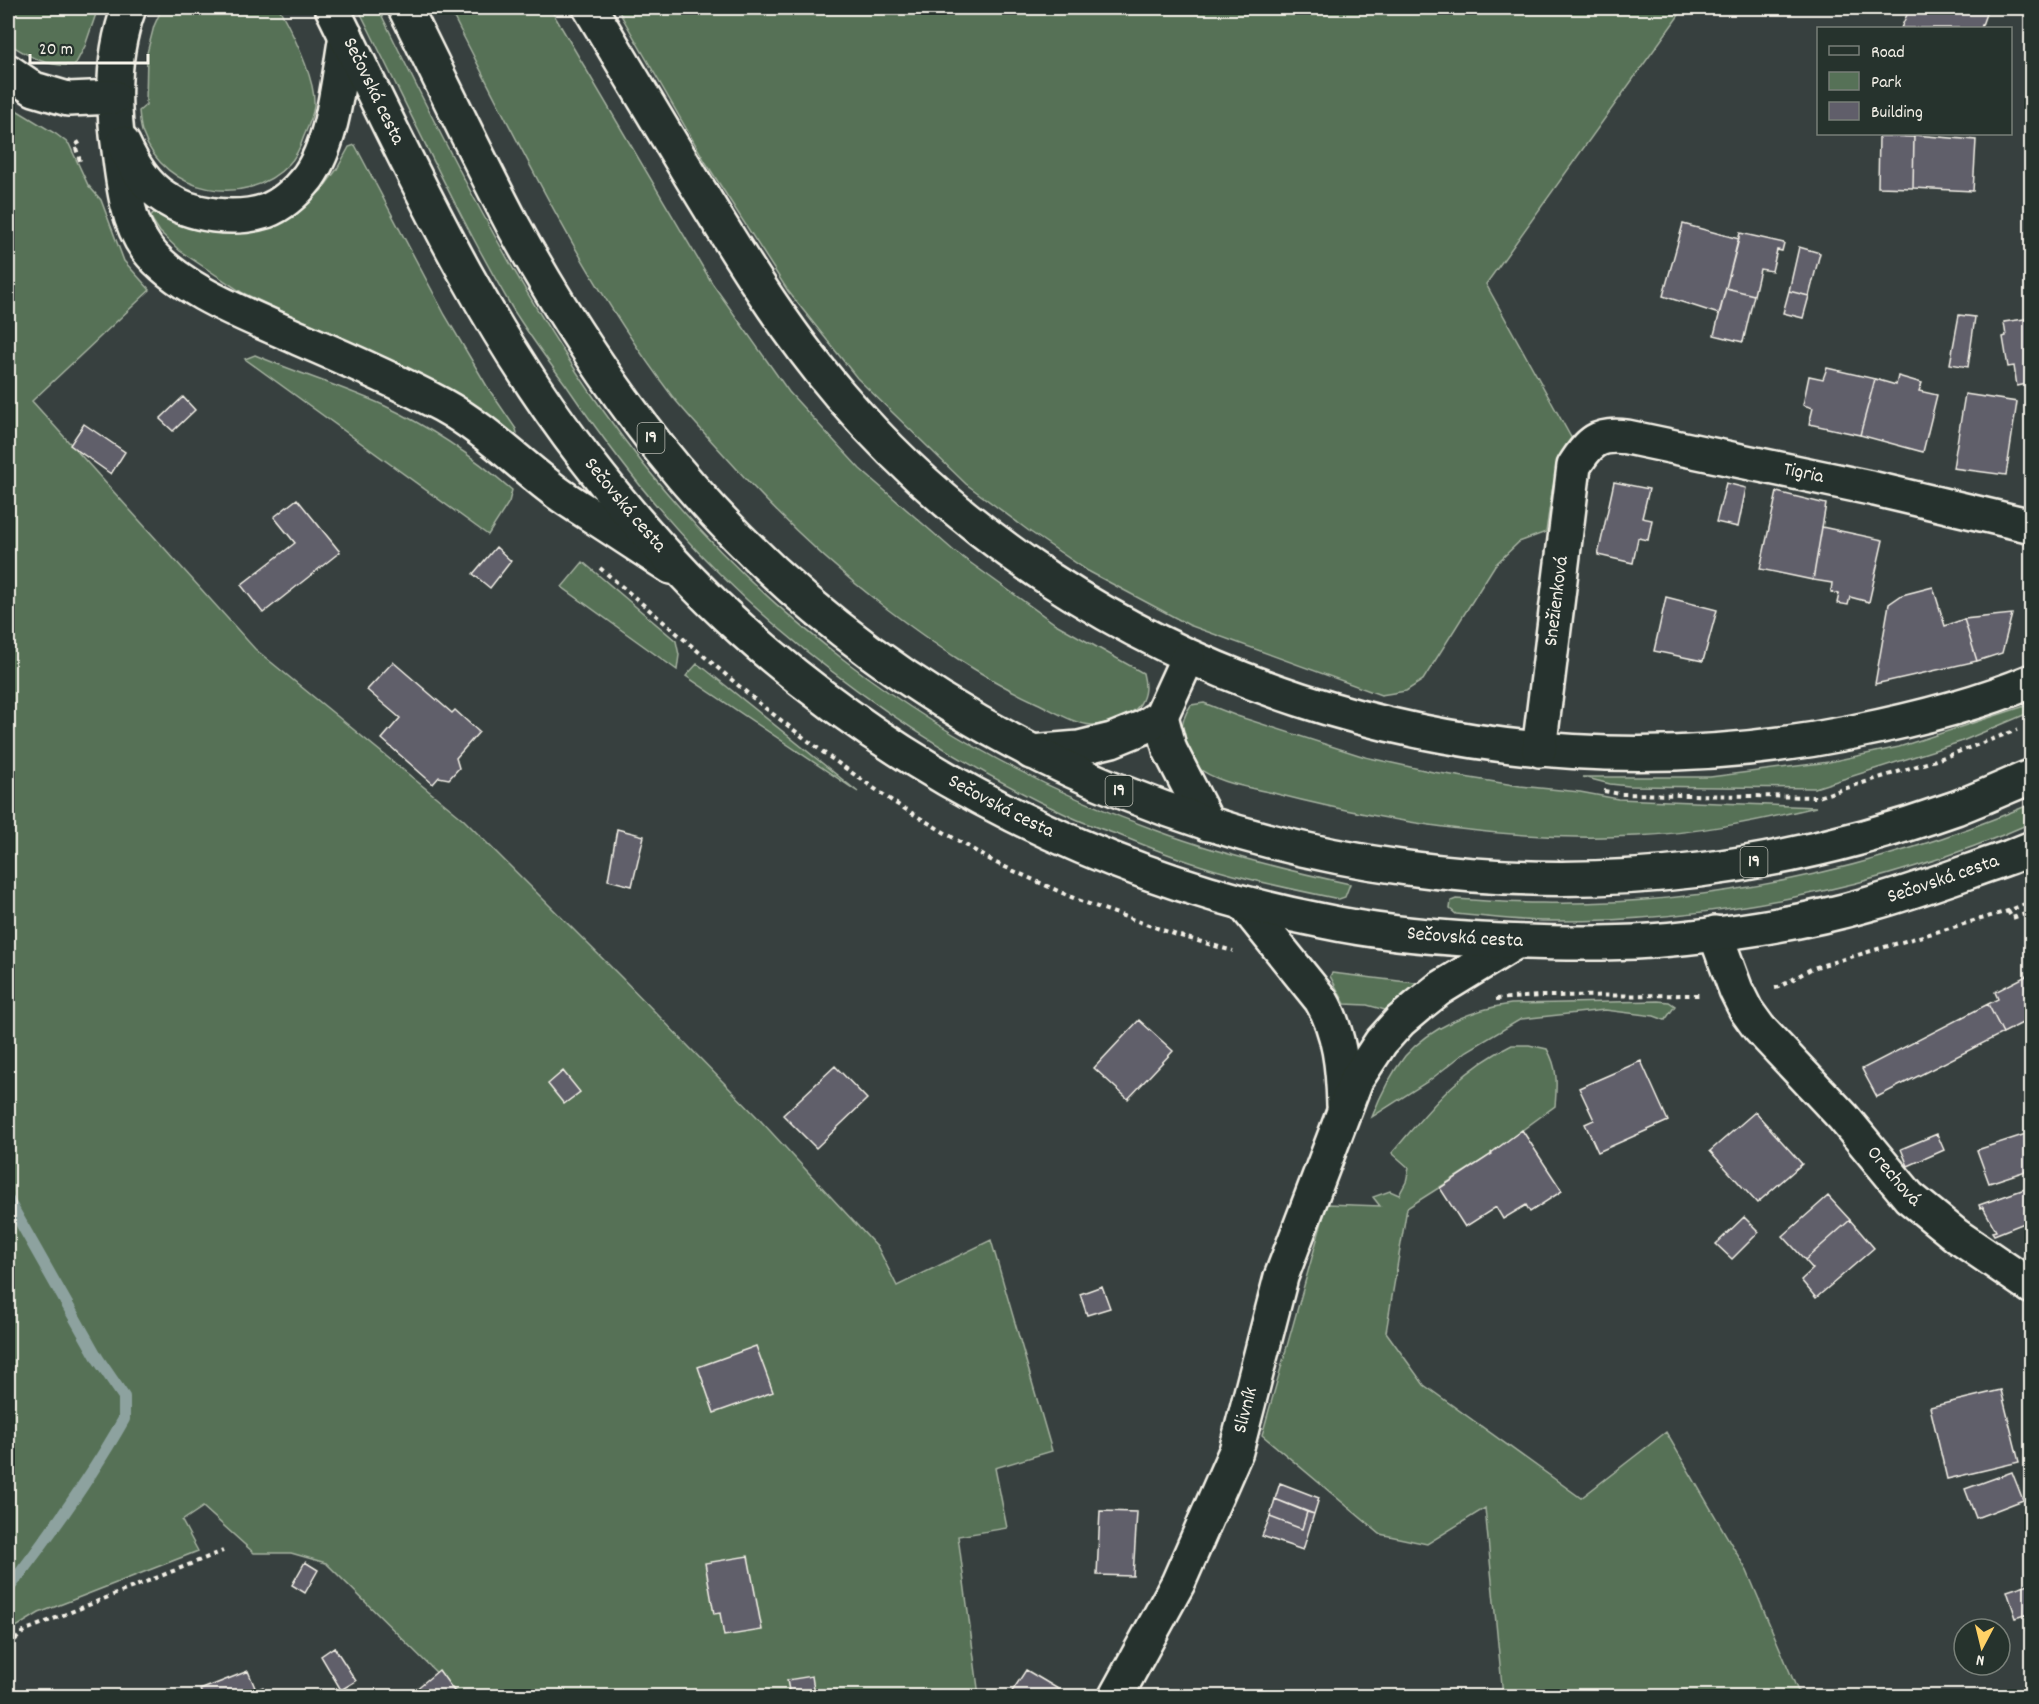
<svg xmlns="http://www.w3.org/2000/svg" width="2039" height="1704" font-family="Dekko,sans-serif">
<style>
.green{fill:#567157;stroke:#a5b1a0;stroke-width:1.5}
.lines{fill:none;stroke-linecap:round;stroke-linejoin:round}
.stream{stroke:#8da29f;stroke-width:12}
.building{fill:#605e6a;stroke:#f4f1e8;stroke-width:1.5}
.minor-casing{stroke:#f4f1e8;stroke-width:38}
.major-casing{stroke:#f4f1e8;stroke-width:38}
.path{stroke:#f4f1e8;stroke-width:4;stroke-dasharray:4.5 4.5;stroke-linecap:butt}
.minor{stroke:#26332d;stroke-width:33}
.major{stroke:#26332d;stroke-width:33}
.labels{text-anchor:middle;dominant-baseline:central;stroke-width:5;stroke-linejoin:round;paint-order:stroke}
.shield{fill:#26332d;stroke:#b6b8b0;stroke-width:1.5}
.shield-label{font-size:18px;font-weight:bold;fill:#f4f1e8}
.street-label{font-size:20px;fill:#f4f1e8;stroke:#26332d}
</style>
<rect width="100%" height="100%" fill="#37403f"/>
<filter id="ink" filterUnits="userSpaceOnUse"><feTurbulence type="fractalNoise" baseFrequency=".0167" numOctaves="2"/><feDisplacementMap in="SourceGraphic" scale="12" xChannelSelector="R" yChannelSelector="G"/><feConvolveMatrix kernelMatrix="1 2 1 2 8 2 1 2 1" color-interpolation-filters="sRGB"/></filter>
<g filter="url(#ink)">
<path class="green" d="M 8,8 L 98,8 L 85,46 L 75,65 C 46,67 32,58 8,43 Z
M 162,8 L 279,8 C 292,32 316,79 314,106 C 313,116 308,127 304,136 C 301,145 296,157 289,164 C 246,210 164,193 143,134 C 140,127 140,119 139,111 L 146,105 L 147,53 L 154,26 Z
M 358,8 L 378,8 C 445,145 514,284 602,409 C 737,602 937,752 1158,831 C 1220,854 1285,870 1350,884 L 1345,897 L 1339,899 C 1300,891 1261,883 1223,872 C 1188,863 1153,849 1119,835 C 1101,829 1083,823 1067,815 C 925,749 781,645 676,528 C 636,483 600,435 566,385 C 548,361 530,336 514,311 C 456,213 409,109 358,8 Z
M 449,8 L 550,8 L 712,283 L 789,392 L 860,469 L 954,551 L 1054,623 L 1143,673 C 1146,685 1146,694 1140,704 C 1136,711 1126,716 1118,719 C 1110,722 1101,726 1092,725 C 1074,724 1054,711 1037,703 C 981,677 932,643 882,605 C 825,561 774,511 726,457 C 708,437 689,417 672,396 C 582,277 517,140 449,8 Z
M 617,8 L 1684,8 L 1486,284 L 1573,441 L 1558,469 L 1552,491 L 1546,532 L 1519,542 L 1495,565 L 1423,680 L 1406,691 L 1381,695 L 1189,625 L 1088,571 L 1029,531 L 966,484 L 857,378 L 788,291 L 706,163 Z
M 8,105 L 56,134 L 69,144 L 88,185 L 101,200 L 124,261 L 150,290 L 32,401 L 255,649 L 463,819 L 622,978 L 760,1120 L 878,1248 L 897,1286 L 991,1240 L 1052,1451 L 995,1468 L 1007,1528 L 958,1536 L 979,1696 L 460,1696 L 326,1563 L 291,1553 L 254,1553 L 203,1507 L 182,1521 L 198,1551 L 39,1613 L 8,1632 Z
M 355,145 L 445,315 L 488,388 L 516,429 L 517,433 L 515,434 L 417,374 L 243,293 L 180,251 L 160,232 L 151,218 L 152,214 L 157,211 L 194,226 L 219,232 L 244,232 L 296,211 L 321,191 L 337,169 L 349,147 Z
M 255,355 C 297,373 341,386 383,405 C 430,427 473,456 512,490 L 509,502 L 488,535 L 245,359 Z
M 583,562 L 676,641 L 679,655 L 677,670 L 562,587 Z
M 697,664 L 705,669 L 858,792 L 686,676 Z
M 1204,703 L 1237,716 L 1365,757 L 1433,772 L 1520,786 L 1580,792 L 1618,799 L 1816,807 C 1757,821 1698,833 1637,836 C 1514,842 1395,824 1277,794 C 1253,788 1215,783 1196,766 C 1177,750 1178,723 1191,705 Z
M 2031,704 L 2031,712 L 1960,742 L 1815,788 L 1629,786 L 1610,784 L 1583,777 L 1710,777 L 1829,762 L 1899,747 Z
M 2031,804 L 2031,823 C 1882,889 1706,923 1542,921 C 1514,920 1485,917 1456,914 L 1450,909 L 1451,901 L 1456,899 C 1484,901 1513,903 1542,903 C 1710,906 1877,869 2031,804 Z
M 1332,973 L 1415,983 L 1417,986 L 1385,1010 L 1367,1005 L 1345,1004 L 1330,976 Z
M 1658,1001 L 1669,1002 L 1675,1006 L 1665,1020 L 1654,1016 L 1605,1010 L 1521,1019 L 1467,1051 L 1430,1080 L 1372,1117 C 1380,1096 1391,1074 1405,1056 C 1431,1027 1473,1009 1511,1004 Z
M 1512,1045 L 1529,1045 L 1547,1049 C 1558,1068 1557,1084 1555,1106 L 1491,1153 L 1492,1154 L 1407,1208 L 1386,1332 L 1424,1385 L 1581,1498 L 1666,1432 L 1747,1571 L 1800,1696 L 1503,1696 L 1485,1508 L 1427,1544 L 1380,1534 L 1262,1435 L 1327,1204 L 1380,1206 L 1373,1197 L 1390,1191 L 1399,1195 L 1406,1182 L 1409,1168 L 1392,1153 C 1430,1109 1458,1071 1512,1045 Z"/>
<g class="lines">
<path class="stream" d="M 8,1200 L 98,1359 L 124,1397 L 124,1419 C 90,1479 50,1535 8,1589"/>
</g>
<path class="building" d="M 1910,8 L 1988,8 L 1981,28 L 1901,28 Z
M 1914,135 L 1976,140 L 1973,191 L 1913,188 Z
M 1879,136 L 1914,137 L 1913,188 L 1878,187 Z
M 1683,224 L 1739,239 L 1719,314 L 1663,296 Z
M 1740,233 L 1784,243 L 1782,251 L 1777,250 L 1772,271 L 1760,269 L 1754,295 L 1726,288 Z
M 1799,247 L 1820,253 L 1809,296 L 1789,291 Z
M 1726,288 L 1754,295 L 1743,342 L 1714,335 Z
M 1789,291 L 1809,296 L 1803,318 L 1783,313 Z
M 1959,315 L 1975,317 L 1968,367 L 1950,364 Z
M 2031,318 L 2032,383 L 2017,386 L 2014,366 L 2008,367 L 2003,337 L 2006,336 L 2004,322 Z
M 1827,368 L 1875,379 L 1860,435 L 1809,424 L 1813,408 L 1803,405 L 1809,376 L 1823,379 Z
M 1898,376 L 1922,383 L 1919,391 L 1937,395 L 1923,452 L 1860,435 L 1875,379 L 1896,385 Z
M 1965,394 L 2017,402 L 2006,475 L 1953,468 Z
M 183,397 L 195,410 L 173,431 L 160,419 Z
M 84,424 L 125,452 L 111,474 L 70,445 Z
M 1614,482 L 1649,489 L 1642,518 L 1652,520 L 1648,540 L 1638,538 L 1633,563 L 1598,555 Z
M 1726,483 L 1746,488 L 1738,527 L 1716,522 Z
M 1777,492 L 1826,504 L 1813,580 L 1760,569 Z
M 297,499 L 340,552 L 263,613 L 241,585 L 295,543 L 274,517 Z
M 1822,527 L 1883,540 L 1869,602 L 1850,597 L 1848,605 L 1837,603 L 1839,594 L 1831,592 L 1832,583 L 1813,580 Z
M 496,547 L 511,561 L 490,588 L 473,574 Z
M 1933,587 L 1945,626 L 1964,619 L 1977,661 L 1875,684 L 1889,604 L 1902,595 Z
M 1666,597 L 1717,610 L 1703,661 L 1654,651 Z
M 2012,614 L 2002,653 L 1977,661 L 1964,619 Z
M 393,662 L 452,713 L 455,710 L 479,732 L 456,758 L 459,768 L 449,779 L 439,777 L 433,784 L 382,739 L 400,718 L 367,690 Z
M 617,829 L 644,836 L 632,886 L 608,880 Z
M 2032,973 L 2032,1018 L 2003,1033 L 1988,1004 L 1998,999 L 1995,992 Z
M 1988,1004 L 2003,1033 L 1877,1097 L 1862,1069 Z
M 1139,1020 L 1173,1051 L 1128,1099 L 1094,1068 Z
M 1641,1061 L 1668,1121 L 1598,1152 L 1585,1124 L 1594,1120 L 1579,1088 Z
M 835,1066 L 867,1099 L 816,1148 L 783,1115 Z
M 563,1071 L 580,1092 L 564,1104 L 548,1084 Z
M 1755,1112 L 1802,1164 L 1757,1203 L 1710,1151 Z
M 1522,1130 L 1562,1191 L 1530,1212 L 1526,1205 L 1503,1219 L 1496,1207 L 1465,1227 L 1440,1188 L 1492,1154 L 1491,1153 Z
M 2032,1132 L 2032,1169 L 1989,1183 L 1977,1150 Z
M 1937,1134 L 1944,1150 L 1908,1166 L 1901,1149 Z
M 2025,1189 L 2032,1202 L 2032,1220 L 1994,1235 L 1992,1232 L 1996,1231 L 1983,1207 L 1980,1208 L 1979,1205 Z
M 1828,1196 L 1850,1220 L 1805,1260 L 1783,1236 Z
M 1744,1217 L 1759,1232 L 1732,1259 L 1716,1244 Z
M 1850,1220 L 1874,1248 L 1816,1298 L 1801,1280 L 1813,1269 L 1805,1260 Z
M 1102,1286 L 1110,1308 L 1087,1315 L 1080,1294 Z
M 756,1346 L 773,1392 L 714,1413 L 698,1367 Z
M 2001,1390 L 2019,1462 L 1947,1479 L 1930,1407 Z
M 2012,1472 L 2023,1500 L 1976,1518 L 1965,1489 Z
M 1280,1483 L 1319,1498 L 1314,1514 L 1275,1499 Z
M 1275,1499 L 1307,1512 L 1302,1529 L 1270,1517 Z
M 1100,1511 L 1137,1512 L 1133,1576 L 1097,1575 Z
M 1307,1512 L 1314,1514 L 1303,1550 L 1262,1536 L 1270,1517 L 1302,1529 Z
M 748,1556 L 762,1630 L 724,1636 L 720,1613 L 714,1614 L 705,1563 Z
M 305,1562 L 318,1570 L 305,1593 L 292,1585 Z
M 2032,1583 L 2032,1613 L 2016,1618 L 2007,1591 Z
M 334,1647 L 356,1681 L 341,1690 L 321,1656 Z
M 439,1670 L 454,1691 L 447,1696 L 420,1696 L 415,1690 Z
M 1026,1670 L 1043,1680 L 1070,1696 L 1009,1696 Z
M 248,1671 L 256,1690 L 263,1687 L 267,1696 L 203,1696 L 200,1690 Z
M 812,1676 L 815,1696 L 790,1696 L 787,1680 Z"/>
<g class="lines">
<g class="minor-casing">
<g id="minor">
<path d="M 129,8 C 112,53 112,103 119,150 C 123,183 127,222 147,249 C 179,291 252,317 298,338 C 347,359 395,380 442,405 C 482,427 514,459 550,487 C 563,498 578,506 591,515 C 618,532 644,550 671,567"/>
<path d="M 590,8 C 623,64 657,119 690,175 C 736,251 782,327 840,395 C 1087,683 1483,807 1853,732 C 1913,720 1975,705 2032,681"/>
<path d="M 8,71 L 34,89 L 68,99 L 114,97"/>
<path d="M 123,143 C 132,163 145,185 164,197 C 191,216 235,221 266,211 C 282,205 297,191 308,177 C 334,141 338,80 346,36"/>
<path d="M 1161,716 L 1170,750 L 1208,824"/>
<path id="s1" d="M 1539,750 L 1574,466 C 1589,442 1598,433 1627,437 L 1875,489 L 2032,526"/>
<path d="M 1031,752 L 1079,748 L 1112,740 L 1144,727 L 1161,716 L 1188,657"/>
<path d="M 1243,903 L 1321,1000 C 1340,1032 1343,1069 1344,1105"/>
<path id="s2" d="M 1715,933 L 1736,990 L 1746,1010 L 1759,1028 L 1843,1117 L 1909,1197 L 1957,1236 L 2032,1287"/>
<path id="s3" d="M 1116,1696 L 1178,1583 L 1236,1451 L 1281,1277 L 1356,1080 L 1381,1042 L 1400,1021 L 1419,1005 L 1439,989 L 1516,942"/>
</g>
</g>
<g class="major-casing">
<g id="major">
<path id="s4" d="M 332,8 C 408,162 479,322 586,459 C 633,520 685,579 743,631 C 906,777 1108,879 1323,921 C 1374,932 1428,937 1481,940 C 1537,943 1594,945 1650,941 C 1720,935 1801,924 1869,904 C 1917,891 1963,873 2010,857 L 2032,848"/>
<path d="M 405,8 C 441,80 476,155 514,227 C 556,304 605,379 659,448 C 904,758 1309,918 1699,870 C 1786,859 1874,837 1956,808 C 1982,798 2006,787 2032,776"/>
</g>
</g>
<path class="path" d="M 80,142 L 75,145 L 80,161
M 600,568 L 765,708 L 828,756 L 895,803 L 994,862 L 1078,900 L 1177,935 L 1233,951
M 1604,791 L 1620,794 L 1818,797 L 1939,759 L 2017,730
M 2008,911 L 2012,918 L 2032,912
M 1775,988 C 1782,987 1804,972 1813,968 L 2008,911 L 2032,901
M 1496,999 L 1539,996 L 1699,995
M 8,1646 L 26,1630 L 223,1551"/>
<use href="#minor" class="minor"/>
<use href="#major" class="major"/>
</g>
</g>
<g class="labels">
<g class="shield">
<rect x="637.5" y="423" width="27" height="30" rx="4.5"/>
<rect x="1105.5" y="776" width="27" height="30" rx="4.5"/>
<rect x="1740.5" y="847" width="27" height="30" rx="4.5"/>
</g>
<g class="shield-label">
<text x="651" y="438">19</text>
<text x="1119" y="791">19</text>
<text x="1754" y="862">19</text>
</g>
<g class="street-label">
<text stroke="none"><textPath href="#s4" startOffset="93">Sečovská cesta</textPath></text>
<text stroke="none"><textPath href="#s1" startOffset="532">Tigria</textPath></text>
<text stroke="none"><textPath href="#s4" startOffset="579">Sečovská cesta</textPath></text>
<text stroke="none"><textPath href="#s1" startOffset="150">Snežienková</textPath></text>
<text stroke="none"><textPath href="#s4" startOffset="1065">Sečovská cesta</textPath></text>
<text stroke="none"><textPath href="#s4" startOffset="2037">Sečovská cesta</textPath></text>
<text stroke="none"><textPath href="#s4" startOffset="1551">Sečovská cesta</textPath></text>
<text stroke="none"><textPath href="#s2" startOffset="306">Orechová</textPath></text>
<text stroke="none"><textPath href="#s3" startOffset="315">Slivník</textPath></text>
</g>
</g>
<rect width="2039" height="1704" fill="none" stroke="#26332d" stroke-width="30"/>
<rect x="15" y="15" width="2009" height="1674" fill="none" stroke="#f4f1e8" stroke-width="2" filter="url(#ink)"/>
<rect x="1817" y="27" width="195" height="108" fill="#26332d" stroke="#787f78" stroke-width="1.5"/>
<rect x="1829" y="46" width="30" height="9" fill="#26332d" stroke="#787f78" stroke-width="1.5"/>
<text x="1871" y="57" font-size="18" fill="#f4f1e8">Road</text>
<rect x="1829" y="72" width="30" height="18" fill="#567157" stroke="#787f78" stroke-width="1.5"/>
<text x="1871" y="87" font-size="18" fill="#f4f1e8">Park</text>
<rect x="1829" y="102" width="30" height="18" fill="#605e6a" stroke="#787f78" stroke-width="1.5"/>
<text x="1871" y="117" font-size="18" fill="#f4f1e8">Building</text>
<g transform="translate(1982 1647) rotate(187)"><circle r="28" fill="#26332d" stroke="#787f78" stroke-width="1.5"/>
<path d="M0-4.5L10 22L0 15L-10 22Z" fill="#ffd166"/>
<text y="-9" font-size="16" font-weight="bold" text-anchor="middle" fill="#f4f1e8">N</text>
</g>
<path d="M30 54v9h118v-9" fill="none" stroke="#f4f1e8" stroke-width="3"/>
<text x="39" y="54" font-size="18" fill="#f4f1e8" stroke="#26332d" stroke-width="4.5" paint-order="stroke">20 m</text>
</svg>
